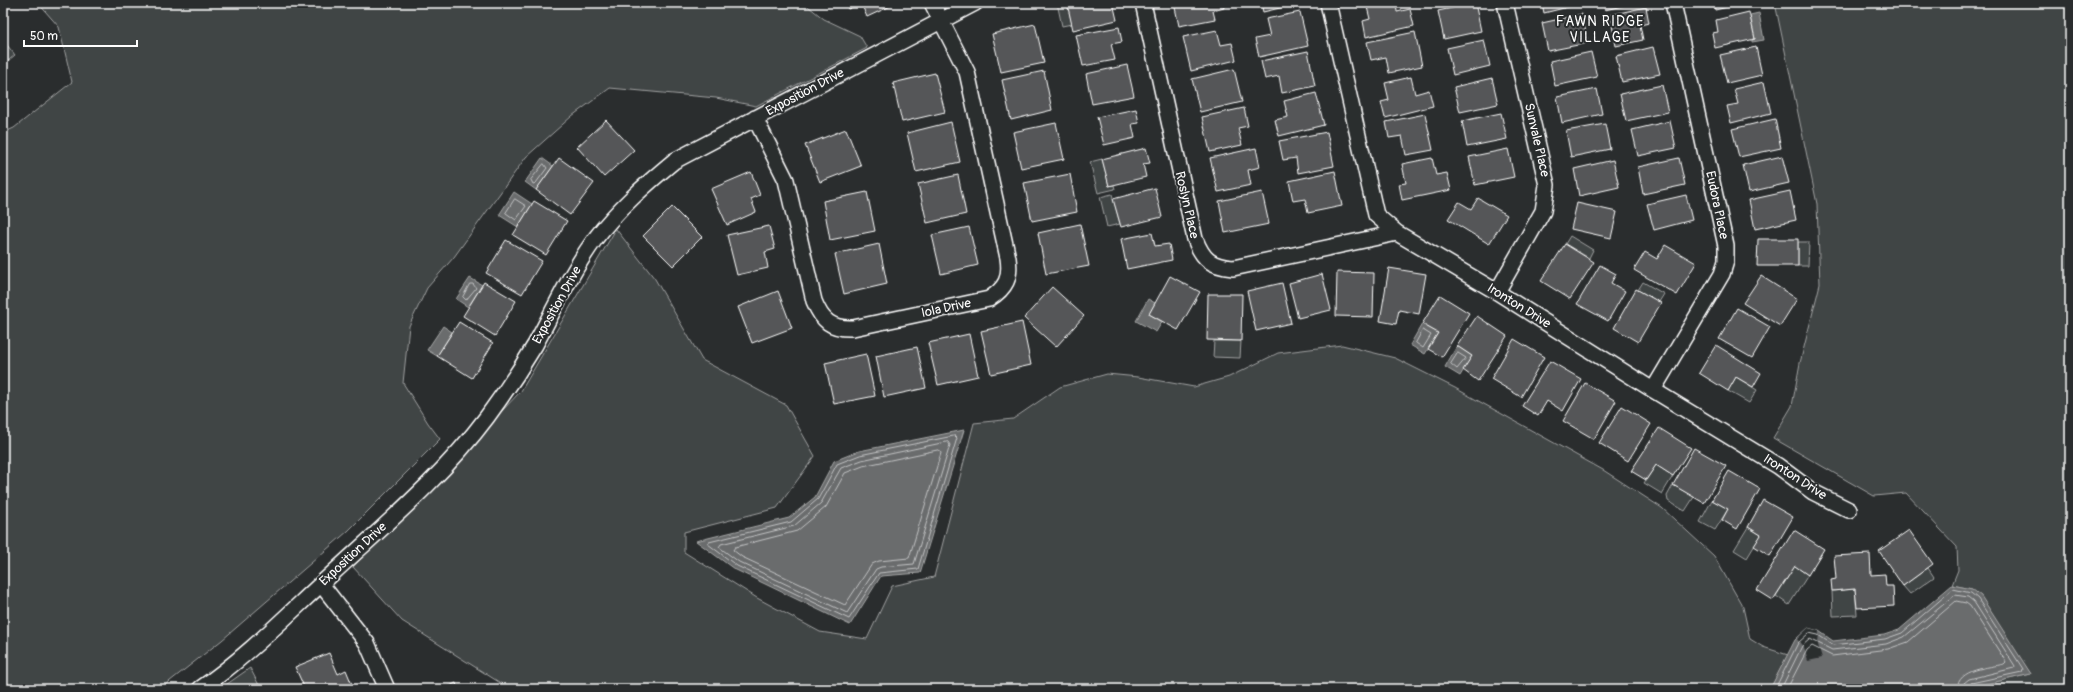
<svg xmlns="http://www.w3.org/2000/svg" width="2073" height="692" font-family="Pangolin,sans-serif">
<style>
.green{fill:#414445;stroke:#a0a2a2}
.water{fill:#6a6c6d;stroke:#a6a7a7}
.pier{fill:#2a2d2e}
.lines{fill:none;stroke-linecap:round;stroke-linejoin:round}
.shore{stroke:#c3c4c5;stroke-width:1}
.building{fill:#555758;stroke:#fff}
.minor-casing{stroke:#fff;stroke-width:18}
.minor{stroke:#2a2d2e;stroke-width:15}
.labels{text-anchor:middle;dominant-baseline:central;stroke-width:4;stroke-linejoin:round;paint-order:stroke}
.street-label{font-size:13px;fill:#fff;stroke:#2a2d2e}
.neighbourhood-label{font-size:14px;letter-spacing:1px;fill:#fff;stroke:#2a2d2e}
</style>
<rect width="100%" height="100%" fill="#2a2d2e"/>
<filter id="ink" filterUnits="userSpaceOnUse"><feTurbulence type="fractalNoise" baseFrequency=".025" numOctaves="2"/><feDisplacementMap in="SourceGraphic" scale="8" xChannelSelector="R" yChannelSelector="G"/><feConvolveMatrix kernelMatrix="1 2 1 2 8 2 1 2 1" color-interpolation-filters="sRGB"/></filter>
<g filter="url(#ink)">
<path class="green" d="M 38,3 L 804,3 L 824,19 L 860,36 L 867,48 L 756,106 L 716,98 L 610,88 L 572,116 L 526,157 L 454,257 L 427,288 L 409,326 L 403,383 L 428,423 L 440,439 L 348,531 L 222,640 L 160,689 L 3,689 L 3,133 L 14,128 L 72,82 L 59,27 Z
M 1057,3 L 1067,3 L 1072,24 L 1062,26 Z
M 1775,3 L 2070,3 L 2070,689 L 1964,689 L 2031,674 L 1972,589 L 1952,585 L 1958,570 L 1957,547 L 1906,493 L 1874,496 L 1773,438 L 1792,406 L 1800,363 L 1820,284 L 1817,204 Z
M 3,40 L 15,55 L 3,65 Z
M 1102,159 L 1109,186 L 1114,185 L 1115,189 L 1098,193 L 1090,162 Z
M 1112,194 L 1120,224 L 1107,227 L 1100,197 Z
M 616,229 L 655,279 L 702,360 L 786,405 L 815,456 L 777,508 L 684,532 L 684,552 L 757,598 L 820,632 L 867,639 L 892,586 L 934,577 L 974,423 L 1013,419 L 1060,387 L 1107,374 L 1138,377 L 1194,387 L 1229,377 L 1278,353 L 1342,345 L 1395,358 L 1455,388 L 1603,470 L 1662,508 L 1714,556 L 1743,607 L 1750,639 L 1763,647 L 1788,655 L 1770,689 L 507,689 L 502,684 L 402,621 L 353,567 L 521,391 Z
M 1570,236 L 1593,250 L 1589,258 L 1565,244 Z
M 1798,242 L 1809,242 L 1808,266 L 1798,266 Z
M 1643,282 L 1664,294 L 1659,302 L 1638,290 Z
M 1214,341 L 1241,341 L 1240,358 L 1213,357 Z
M 1736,377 L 1757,390 L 1749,403 L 1728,391 Z
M 1656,465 L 1673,476 L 1662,494 L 1644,483 Z
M 1673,485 L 1694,497 L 1685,511 L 1668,501 L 1667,496 Z
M 1712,500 L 1728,509 L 1715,530 L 1700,522 Z
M 1748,527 L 1761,535 L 1747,558 L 1734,550 Z
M 1795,566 L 1808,575 L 1789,605 L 1776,596 Z
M 1928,568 L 1934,577 L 1910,594 L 1903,586 Z
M 1855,589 L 1857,615 L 1833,616 L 1832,591 Z
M 250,668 L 261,689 L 220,689 Z"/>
<path class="water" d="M 1759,13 L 1764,40 L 1752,42 L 1752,40 L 1755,39 L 1750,15 Z
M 542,158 L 553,166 L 536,190 L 525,182 Z
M 514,192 L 532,204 L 518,227 L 499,215 Z
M 470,278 L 482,285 L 468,307 L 456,299 Z
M 1148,299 L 1155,303 L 1149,314 L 1162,322 L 1156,332 L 1136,321 Z
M 1422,324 L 1438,333 L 1425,354 L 1410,345 Z
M 443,326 L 452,332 L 437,356 L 427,350 Z
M 1457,346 L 1472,356 L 1460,376 L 1445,367 Z
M 964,430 L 920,573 L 881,576 L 850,625 L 734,569 L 696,541 L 789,518 L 815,497 L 834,461 L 859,451 Z
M 1952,585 L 1972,589 L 1981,596 L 2031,674 L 1964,689 L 1770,689 L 1795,640 L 1808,628 L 1819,631 L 1833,641 L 1884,635 L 1899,630 Z"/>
<path class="pier" d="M 1808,628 L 1819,631 L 1818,645 L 1822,658 L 1808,661 L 1804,648 L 1797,639 Z"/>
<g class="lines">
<path class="shore" d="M 544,164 L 547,168 L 536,183 L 533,184 L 531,180 Z
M 515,199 L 526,206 L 516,220 L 506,213 Z
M 470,284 L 473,284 L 476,288 L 466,300 L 463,297 Z
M 1423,330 L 1431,335 L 1423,348 L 1416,343 Z
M 1458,353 L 1466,358 L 1457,369 L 1451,364 Z
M 955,436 L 957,438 L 918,569 L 879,573 L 849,619 L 737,566 L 708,544 L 709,542 L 791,522 L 818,499 L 837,464 L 860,455 Z
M 948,442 L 950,445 L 914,564 L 881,567 L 876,569 L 847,613 L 739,562 L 719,547 L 721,544 L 794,526 L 821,503 L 841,468 L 862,460 Z
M 939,450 L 941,453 L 909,558 L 879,561 L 872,564 L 845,605 L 742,557 L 733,550 L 735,547 L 797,531 L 826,507 L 845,473 L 863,466 Z
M 1775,689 L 1798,643 L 1809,633 L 1818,635 L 1833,645 L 1885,639 L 1902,633 L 1953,589 L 1971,593 L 1978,599 L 2023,669 L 2022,672 L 1971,683 L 1968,689
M 1781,689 L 1802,646 L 1810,639 L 1832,650 L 1886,644 L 1904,637 L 1955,595 L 1968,597 L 1974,602 L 2015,666 L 2014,668 L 1969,679 L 1964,683 L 1963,689
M 1787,689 L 1807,650 L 1812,646 L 1832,656 L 1888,649 L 1908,642 L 1956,601 L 1966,603 L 1970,606 L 2006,662 L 2004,664 C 1989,668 1958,668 1957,689"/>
</g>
<path class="building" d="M 845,3 L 895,3 L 895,4 L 867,17 L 861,3 L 848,9 Z
M 1067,3 L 1113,3 L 1117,20 L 1073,30 Z
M 1174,3 L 1223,3 L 1224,8 L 1213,11 L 1215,19 L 1179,26 Z
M 1261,3 L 1297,3 L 1297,4 L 1263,12 Z
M 1366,3 L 1396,3 L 1397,12 L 1410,9 L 1414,26 L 1366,37 L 1363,21 L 1370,19 Z
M 1475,3 L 1481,31 L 1444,39 L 1438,11 Z
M 1542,3 L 1580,3 L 1580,4 L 1544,13 Z
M 1603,3 L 1635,3 L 1605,10 Z
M 1714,3 L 1745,3 L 1715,10 Z
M 1646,7 L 1649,23 L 1640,25 L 1643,40 L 1616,46 L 1610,15 Z
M 1300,12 L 1308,46 L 1259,57 L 1255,39 L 1270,36 L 1266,19 Z
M 1749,12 L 1755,39 L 1715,48 L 1712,33 L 1718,32 L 1716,20 Z
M 1582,14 L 1588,43 L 1548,51 L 1542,23 Z
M 1035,24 L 1044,63 L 1001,72 L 992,34 Z
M 1119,27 L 1122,42 L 1111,44 L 1115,60 L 1083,66 L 1076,35 Z
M 1217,30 L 1221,45 L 1232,43 L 1236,60 L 1191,71 L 1183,37 Z
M 1415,32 L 1422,66 L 1389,73 L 1386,57 L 1371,60 L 1367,42 Z
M 1484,40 L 1490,66 L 1453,75 L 1447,48 Z
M 1653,47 L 1660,74 L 1622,82 L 1616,56 Z
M 1756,47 L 1762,75 L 1727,83 L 1720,55 Z
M 1308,51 L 1315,86 L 1282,93 L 1279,76 L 1265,79 L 1261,61 Z
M 1591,52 L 1597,77 L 1555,86 L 1550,61 Z
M 1127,65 L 1134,96 L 1092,104 L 1086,74 Z
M 1234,69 L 1242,102 L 1200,112 L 1192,79 Z
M 1044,71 L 1052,110 L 1011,120 L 1002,80 Z
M 935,73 L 945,112 L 902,122 L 893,83 Z
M 1411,77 L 1415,94 L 1429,90 L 1433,106 L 1385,118 L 1381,102 L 1389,100 L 1385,83 Z
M 1492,78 L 1498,104 L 1460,112 L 1454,87 Z
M 1764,82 L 1771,113 L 1731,123 L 1727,106 L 1738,104 L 1734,89 Z
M 1662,85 L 1668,112 L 1626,121 L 1620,94 Z
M 1597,89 L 1602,114 L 1562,123 L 1557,97 Z
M 1316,93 L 1324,125 L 1279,136 L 1275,120 L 1288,117 L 1284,101 Z
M 1244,108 L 1248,126 L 1238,128 L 1242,145 L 1210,152 L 1202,117 Z
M 1136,109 L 1139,123 L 1132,124 L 1135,138 L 1104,145 L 1097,117 Z
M 1501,113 L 1507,139 L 1467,147 L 1462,121 Z
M 1425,114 L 1433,150 L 1406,155 L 1402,136 L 1389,138 L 1386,122 Z
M 1775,119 L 1781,148 L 1739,157 L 1732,129 Z
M 606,120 L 634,150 L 604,177 L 577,147 Z
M 1670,121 L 1676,148 L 1638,156 L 1632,130 Z
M 951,122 L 960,162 L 916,172 L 907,133 Z
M 1056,123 L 1064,159 L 1021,168 L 1013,132 Z
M 1605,124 L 1610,149 L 1571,157 L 1566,131 Z
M 846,129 L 861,166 L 820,182 L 805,145 Z
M 1327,132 L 1334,166 L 1298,173 L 1296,158 L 1283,160 L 1279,141 Z
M 1146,148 L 1150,163 L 1143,164 L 1146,177 L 1109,186 L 1102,159 Z
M 1256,148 L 1260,167 L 1248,170 L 1251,185 L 1218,192 L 1210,158 Z
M 1508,149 L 1514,177 L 1475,185 L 1469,157 Z
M 1782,156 L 1789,183 L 1749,192 L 1743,165 Z
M 559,158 L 594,183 L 570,215 L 536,190 Z
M 1432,158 L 1436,175 L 1447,173 L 1451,190 L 1402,200 L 1399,184 L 1406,183 L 1402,164 Z
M 1679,158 L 1685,185 L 1643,194 L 1638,167 Z
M 1613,160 L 1619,187 L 1579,196 L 1574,169 Z
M 1335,171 L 1342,206 L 1308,213 L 1305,199 L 1293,201 L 1289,181 Z
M 751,172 L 760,195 L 751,199 L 756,212 L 727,225 L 711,189 Z
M 1070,174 L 1077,212 L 1032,221 L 1024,183 Z
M 958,175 L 966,214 L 927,223 L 918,184 Z
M 1155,188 L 1162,217 L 1121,227 L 1113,199 Z
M 1790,191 L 1796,220 L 1755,229 L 1749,200 Z
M 867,192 L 875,231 L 830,240 L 823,201 Z
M 1262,192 L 1269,224 L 1225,233 L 1219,201 Z
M 1686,195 L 1692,220 L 1654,230 L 1647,204 Z
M 1478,198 L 1507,215 L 1489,244 L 1448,219 L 1459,202 L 1471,209 Z
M 534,201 L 567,221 L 546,255 L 513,235 Z
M 1577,203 L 1617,212 L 1611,238 L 1571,229 Z
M 672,207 L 702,237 L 673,266 L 643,236 Z
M 1080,224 L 1089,266 L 1046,274 L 1038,233 Z
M 769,226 L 775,249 L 765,252 L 768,268 L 737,275 L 727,235 Z
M 969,227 L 978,265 L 941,274 L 932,235 Z
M 1152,233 L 1155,246 L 1169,244 L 1172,260 L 1127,269 L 1121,239 Z
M 1758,239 L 1798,239 L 1798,266 L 1757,266 Z
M 506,240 L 542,261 L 522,294 L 486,273 Z
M 879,244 L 887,284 L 844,294 L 835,254 Z
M 1565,244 L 1594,262 L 1570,299 L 1541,281 Z
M 1665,245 L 1696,263 L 1677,295 L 1634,270 L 1645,252 L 1657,259 Z
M 1600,265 L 1616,274 L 1611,283 L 1625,291 L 1608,321 L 1577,304 Z
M 1389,268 L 1426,274 L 1419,314 L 1399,310 L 1396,324 L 1380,321 Z
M 1337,272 L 1374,273 L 1373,317 L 1336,316 Z
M 1322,274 L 1331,310 L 1298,318 L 1289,283 Z
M 1170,276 L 1200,292 L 1178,330 L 1149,314 Z
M 1761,276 L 1797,299 L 1780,326 L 1743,303 Z
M 484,282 L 516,301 L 495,336 L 463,316 Z
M 1282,283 L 1291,323 L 1256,331 L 1247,291 Z
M 1052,287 L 1084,316 L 1056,347 L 1024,318 Z
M 1636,289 L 1661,303 L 1638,342 L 1614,328 Z
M 778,291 L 792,328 L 752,343 L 738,307 Z
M 1208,294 L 1242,294 L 1241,341 L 1207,340 Z
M 1440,295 L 1469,313 L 1442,357 L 1428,349 L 1438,333 L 1422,324 Z
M 1737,308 L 1770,327 L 1752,358 L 1719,339 Z
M 1477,316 L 1507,336 L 1478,381 L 1463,370 L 1472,356 L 1457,346 Z
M 459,322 L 493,343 L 472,378 L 437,356 Z
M 1022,322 L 1031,365 L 991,374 L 981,331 Z
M 969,334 L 978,376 L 938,385 L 928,343 Z
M 1514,339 L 1544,357 L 1521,397 L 1491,379 Z
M 1716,345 L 1761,373 L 1753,387 L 1736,377 L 1728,391 L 1699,373 Z
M 917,347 L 926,388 L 884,397 L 876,356 Z
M 866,354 L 875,396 L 834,404 L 825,363 Z
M 1550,361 L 1581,379 L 1563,411 L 1547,401 L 1538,416 L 1522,406 Z
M 1585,383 L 1616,401 L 1594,439 L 1563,421 Z
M 1622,406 L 1651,424 L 1628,461 L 1599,443 Z
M 1659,428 L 1691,448 L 1673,476 L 1656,465 L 1646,480 L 1631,471 Z
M 1694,448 L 1726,466 L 1704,503 L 1673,485 Z
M 1729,471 L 1760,489 L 1737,529 L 1722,520 L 1728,509 L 1712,500 Z
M 1763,500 L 1793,517 L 1770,556 L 1754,546 L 1761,535 L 1748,527 Z
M 1794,530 L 1824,549 L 1808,575 L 1795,566 L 1773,600 L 1757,590 Z
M 1909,530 L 1933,564 L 1903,586 L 1879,551 Z
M 1870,554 L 1871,575 L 1885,574 L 1886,586 L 1893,586 L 1894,606 L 1857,608 L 1855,589 L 1832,591 L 1831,580 L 1836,579 L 1834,556 Z
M 329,653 L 338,674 L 346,670 L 353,687 L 349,689 L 305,689 L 295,667 Z
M 456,683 L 458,689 L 443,689 Z"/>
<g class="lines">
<g class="minor-casing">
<path id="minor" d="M 1143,3 L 1195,239 C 1203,260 1211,266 1233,268 L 1397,233
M 1328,3 L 1376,215 L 1397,233 L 1497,292 L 1653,390 L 1778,466 L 1813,492 L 1849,510
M 755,118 L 786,180 L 814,301 C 822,321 831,329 853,328 L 989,299 C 1006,288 1011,278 1008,258 L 967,72 L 932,3
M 1497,292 L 1543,211 L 1547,185 L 1505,3
M 1653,390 L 1722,274 L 1726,261 L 1726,246 L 1673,3
M 321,584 L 367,643 L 387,689
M 200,689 C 248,656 290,612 333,573 C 386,524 443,476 487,417 C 504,394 520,370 535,345 C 554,310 571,272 595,239 C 618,209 645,185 674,161 L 975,3"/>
</g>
<use href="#minor" class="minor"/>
</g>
</g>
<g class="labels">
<g class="street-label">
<text transform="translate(805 92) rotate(-28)">Exposition Drive</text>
<text transform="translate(1537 140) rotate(77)">Sunvale Place</text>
<text transform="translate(1187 205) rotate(77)">Roslyn Place</text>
<text transform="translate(1717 205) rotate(78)">Eudora Place</text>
<text transform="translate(557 305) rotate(-61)">Exposition Drive</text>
<text transform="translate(1519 306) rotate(32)">Ironton Drive</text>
<text transform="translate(946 308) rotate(-12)">Iola Drive</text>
<text transform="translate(1795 477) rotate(33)">Ironton Drive</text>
<text transform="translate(353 554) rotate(-43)">Exposition Drive</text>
</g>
<g class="neighbourhood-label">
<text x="1600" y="21">FAWN RIDGE<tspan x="1600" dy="16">VILLAGE</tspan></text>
</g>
</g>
<rect width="2073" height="692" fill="none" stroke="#2a2d2e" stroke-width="16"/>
<rect x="8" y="8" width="2057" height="676" fill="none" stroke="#fff" stroke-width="1.5" filter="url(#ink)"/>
<path d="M24 40v6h113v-6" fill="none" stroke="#ffffff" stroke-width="2"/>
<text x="30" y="40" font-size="12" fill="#ffffff" stroke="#2a2d2e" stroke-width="3" paint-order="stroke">50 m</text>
</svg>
